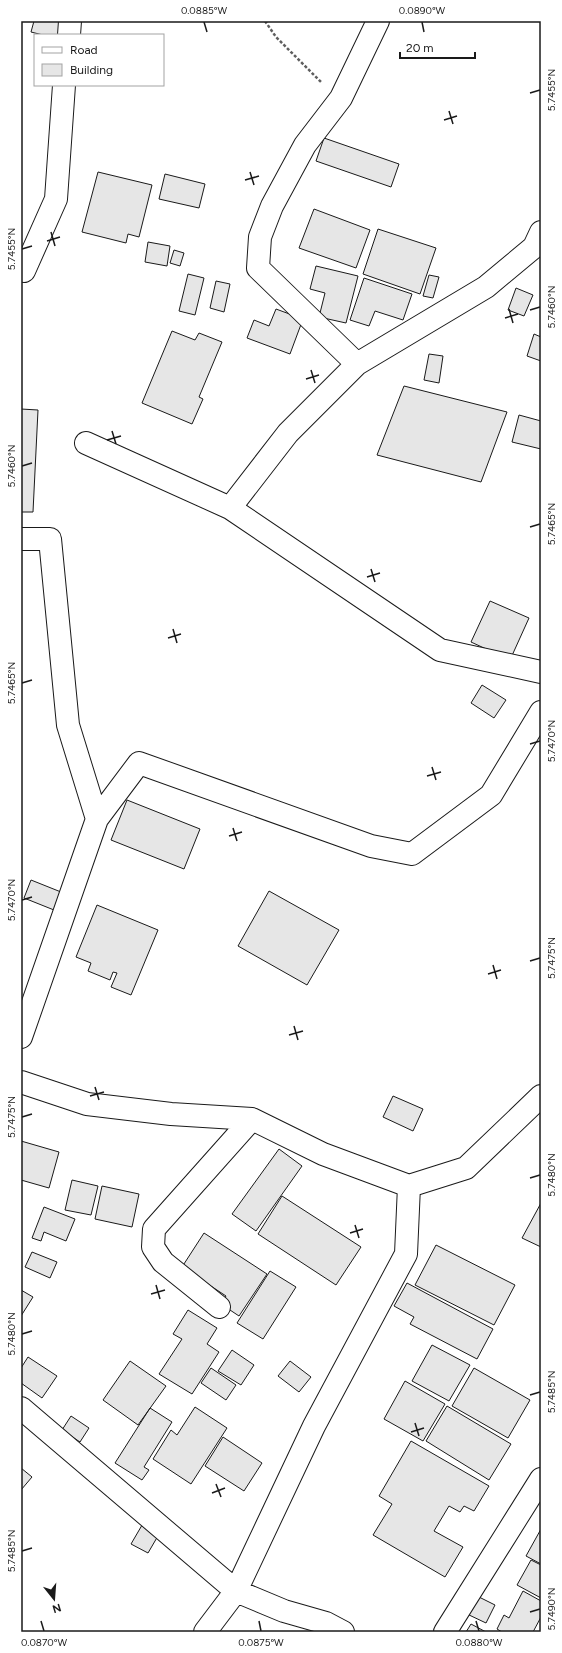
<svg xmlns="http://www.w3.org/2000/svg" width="562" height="1653" font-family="Figtree,sans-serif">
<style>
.building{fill:#e6e6e6;stroke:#1a1a1a}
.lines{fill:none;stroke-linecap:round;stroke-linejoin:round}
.minor-casing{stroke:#1a1a1a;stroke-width:24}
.path{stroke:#5f5f5f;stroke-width:2.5;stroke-dasharray:3 2;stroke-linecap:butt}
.minor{stroke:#fff;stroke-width:22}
.ticks{fill:none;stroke:#1a1a1a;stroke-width:1.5}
.neatline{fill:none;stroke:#1a1a1a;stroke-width:1.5}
.ticks-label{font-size:10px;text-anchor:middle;fill:#1a1a1a}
</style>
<rect width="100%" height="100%" fill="#fff"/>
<path class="building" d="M 34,21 L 59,21 L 60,35 L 43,35 L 31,32 Z
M 324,138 L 399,164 L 391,187 L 316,161 Z
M 98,172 L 152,185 L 139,237 L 128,234 L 126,243 L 82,232 Z
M 165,174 L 205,184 L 199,208 L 159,199 Z
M 314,209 L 370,230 L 356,268 L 299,248 Z
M 378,229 L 436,248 L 420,294 L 363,274 Z
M 148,242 L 170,246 L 167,266 L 145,262 Z
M 174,250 L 184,253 L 180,266 L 170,263 Z
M 316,266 L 358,276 L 346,323 L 319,317 L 325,293 L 310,289 Z
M 188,274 L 204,278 L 195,315 L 179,311 Z
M 429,275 L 439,277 L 433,298 L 423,296 Z
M 364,278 L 412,294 L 403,320 L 375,311 L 369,326 L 350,320 Z
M 216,281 L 230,284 L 224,312 L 210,308 Z
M 516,288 L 533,295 L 524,316 L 508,310 Z
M 276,309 L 303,319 L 290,354 L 247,338 L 254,320 L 269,326 Z
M 172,331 L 195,340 L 199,333 L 222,342 L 199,397 L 203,399 L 192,424 L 142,403 Z
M 534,334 L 541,337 L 541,361 L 527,356 Z
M 429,354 L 443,356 L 439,383 L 424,380 Z
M 404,386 L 507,412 L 481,482 L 377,455 Z
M 21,409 L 38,410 L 33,512 L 21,512 Z
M 519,415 L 541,421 L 541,449 L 512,442 Z
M 490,601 L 529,618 L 510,660 L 471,642 Z
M 482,685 L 506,700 L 494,718 L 471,703 Z
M 127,800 L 200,829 L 184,869 L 111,840 Z
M 31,880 L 61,892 L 54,910 L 24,898 Z
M 269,891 L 339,930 L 307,985 L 238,946 Z
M 97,905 L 158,930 L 131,995 L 111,987 L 117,973 L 113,972 L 110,980 L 88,971 L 91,963 L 76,957 Z
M 393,1096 L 423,1109 L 413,1131 L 383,1117 Z
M 21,1141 L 59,1152 L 49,1188 L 21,1180 L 21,1182 Z
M 279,1149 L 302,1166 L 256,1231 L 232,1214 Z
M 72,1180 L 98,1186 L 91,1215 L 65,1210 Z
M 102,1186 L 139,1194 L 132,1227 L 95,1219 Z
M 282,1196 L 361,1247 L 336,1285 L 258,1234 Z
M 541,1203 L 541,1247 L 522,1238 Z
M 44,1207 L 75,1219 L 66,1241 L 44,1232 L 41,1241 L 32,1238 Z
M 204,1233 L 267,1274 L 239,1316 L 221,1304 L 226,1296 L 182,1267 Z
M 436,1245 L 515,1285 L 494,1325 L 415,1285 Z
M 32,1252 L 57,1262 L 50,1278 L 25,1267 Z
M 270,1271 L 296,1287 L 263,1339 L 237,1323 Z
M 407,1283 L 493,1329 L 477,1359 L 410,1324 L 414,1317 L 394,1306 Z
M 21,1290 L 33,1297 L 21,1316 Z
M 188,1310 L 217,1328 L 207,1344 L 219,1352 L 192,1394 L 159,1374 L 182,1339 L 173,1334 Z
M 432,1345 L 470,1365 L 449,1401 L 412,1381 Z
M 232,1350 L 254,1365 L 241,1385 L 218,1371 Z
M 28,1357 L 57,1376 L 42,1398 L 21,1383 L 21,1368 Z
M 130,1361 L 166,1386 L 138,1425 L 103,1400 Z
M 290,1361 L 311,1377 L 299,1392 L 278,1376 Z
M 211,1368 L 236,1385 L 226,1400 L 201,1383 Z
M 474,1368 L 530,1400 L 508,1438 L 452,1406 Z
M 405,1381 L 445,1404 L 423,1441 L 384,1419 Z
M 447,1406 L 511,1444 L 489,1480 L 426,1441 Z
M 195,1407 L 227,1428 L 191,1484 L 153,1459 L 171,1430 L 177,1435 Z
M 150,1408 L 172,1422 L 144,1467 L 149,1470 L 142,1480 L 115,1463 Z
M 71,1416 L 89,1428 L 80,1442 L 62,1430 Z
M 223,1437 L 262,1463 L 244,1491 L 205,1466 Z
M 411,1441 L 489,1486 L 474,1511 L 464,1506 L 460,1512 L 449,1506 L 434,1531 L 463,1547 L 445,1577 L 373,1535 L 392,1504 L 379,1496 Z
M 21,1468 L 32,1477 L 21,1490 Z
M 145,1520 L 162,1529 L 148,1553 L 131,1544 Z
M 541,1529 L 541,1564 L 526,1556 Z
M 531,1560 L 541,1565 L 541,1598 L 517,1585 Z
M 523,1591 L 541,1601 L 541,1617 L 533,1632 L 502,1632 L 497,1629 L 504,1615 L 509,1618 Z
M 477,1596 L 495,1605 L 486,1623 L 467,1614 Z
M 471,1624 L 486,1632 L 466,1632 Z"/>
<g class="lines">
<g class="minor-casing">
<path id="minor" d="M 69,35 L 70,21
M 24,271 L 56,199 L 64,85
M 357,364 L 258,268 L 260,237 L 272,206 L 305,145 L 341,98 L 378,21
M 86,443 L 230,508 L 440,650 L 541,672
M 230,508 L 288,433 L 357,364 L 486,287 L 534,247 L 541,232
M 21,539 L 50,539 L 68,725 L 97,819 L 21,1037
M 97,819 L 139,763 L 371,846 L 412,854 L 491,795 L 541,712
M 21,1082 L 87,1104 L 171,1114 L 252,1119 L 323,1154 L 409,1186 L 466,1168 L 541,1096
M 219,1307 L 163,1262 L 153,1247 L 154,1229 L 252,1119
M 21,1408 L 236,1591 L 284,1611 L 326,1623 L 343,1632
M 205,1632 L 236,1591 L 314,1426 L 406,1254 L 409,1186
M 445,1632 L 541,1479"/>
</g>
<path class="path" d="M 265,21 L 276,37 L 322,83"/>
<use href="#minor" class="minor"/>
</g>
<path class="ticks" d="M 204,22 L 207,32M 422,22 L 424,32M 530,93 L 540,90M 449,111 L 453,124M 444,120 L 457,116M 250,172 L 254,185M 245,180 L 259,176M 51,232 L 55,246M 47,241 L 60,237M 22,249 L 32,246M 509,309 L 513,323M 530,310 L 540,307M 505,318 L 518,314M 311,370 L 315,383M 306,379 L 319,375M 112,431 L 116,444M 107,440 L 121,436M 22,466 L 32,463M 530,527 L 540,524M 371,569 L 375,582M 367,577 L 380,573M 173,629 L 177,643M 168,638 L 181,634M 22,683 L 32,680M 530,744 L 540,741M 432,767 L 436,780M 427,776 L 441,772M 233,828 L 237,841M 229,836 L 242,832M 22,900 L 32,897M 530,961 L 540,958M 493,965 L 497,979M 488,974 L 501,970M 294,1026 L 298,1040M 289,1035 L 303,1031M 95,1087 L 99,1100M 90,1096 L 104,1092M 22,1117 L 32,1114M 530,1178 L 540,1175M 355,1225 L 359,1238M 350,1233 L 363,1229M 156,1285 L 160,1299M 151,1294 L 165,1290M 22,1334 L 32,1331M 530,1395 L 540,1392M 415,1423 L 419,1436M 411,1432 L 424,1428M 216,1484 L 221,1497M 212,1493 L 225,1488M 22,1551 L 32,1548M 530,1612 L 540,1609M 41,1621 L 44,1631M 259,1621 L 261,1631M 476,1621 L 479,1631"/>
<rect width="562" height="1653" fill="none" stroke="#ffffff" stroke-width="44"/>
<rect x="34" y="34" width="130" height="52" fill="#ffffff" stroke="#a3a3a3"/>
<rect x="42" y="47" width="20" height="6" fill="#ffffff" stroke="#a3a3a3"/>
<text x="70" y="54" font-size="12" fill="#1a1a1a">Road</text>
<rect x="42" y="64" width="20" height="12" fill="#e6e6e6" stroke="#a3a3a3"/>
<text x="70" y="74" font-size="12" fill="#1a1a1a">Building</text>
<g transform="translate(54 1599) rotate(163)" stroke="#ffffff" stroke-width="3" paint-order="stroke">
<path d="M0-3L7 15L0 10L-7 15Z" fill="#1a1a1a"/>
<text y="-6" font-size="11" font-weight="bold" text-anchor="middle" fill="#1a1a1a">N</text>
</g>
<path d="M400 52v6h75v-6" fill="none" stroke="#1a1a1a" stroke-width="2"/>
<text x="406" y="52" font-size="12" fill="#1a1a1a" stroke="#ffffff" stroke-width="3" paint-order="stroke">20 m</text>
<rect x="22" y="22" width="518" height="1609" class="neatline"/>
<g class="ticks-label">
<text x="204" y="14">0.0885°W</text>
<text x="422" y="14">0.0890°W</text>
<text transform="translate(551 90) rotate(-90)" y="4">5.7455°N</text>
<text transform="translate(11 249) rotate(-90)" y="4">5.7455°N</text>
<text transform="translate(551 307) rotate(-90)" y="4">5.7460°N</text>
<text transform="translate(11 466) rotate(-90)" y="4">5.7460°N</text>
<text transform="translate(551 524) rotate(-90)" y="4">5.7465°N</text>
<text transform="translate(11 683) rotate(-90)" y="4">5.7465°N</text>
<text transform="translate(551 741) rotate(-90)" y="4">5.7470°N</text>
<text transform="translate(11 900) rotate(-90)" y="4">5.7470°N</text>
<text transform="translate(551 958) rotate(-90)" y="4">5.7475°N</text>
<text transform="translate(11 1117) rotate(-90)" y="4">5.7475°N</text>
<text transform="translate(551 1175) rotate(-90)" y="4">5.7480°N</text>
<text transform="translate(11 1334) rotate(-90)" y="4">5.7480°N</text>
<text transform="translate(551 1392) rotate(-90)" y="4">5.7485°N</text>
<text transform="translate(11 1551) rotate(-90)" y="4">5.7485°N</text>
<text transform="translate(551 1609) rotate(-90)" y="4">5.7490°N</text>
<text x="44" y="1646">0.0870°W</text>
<text x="261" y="1646">0.0875°W</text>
<text x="479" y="1646">0.0880°W</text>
</g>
</svg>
